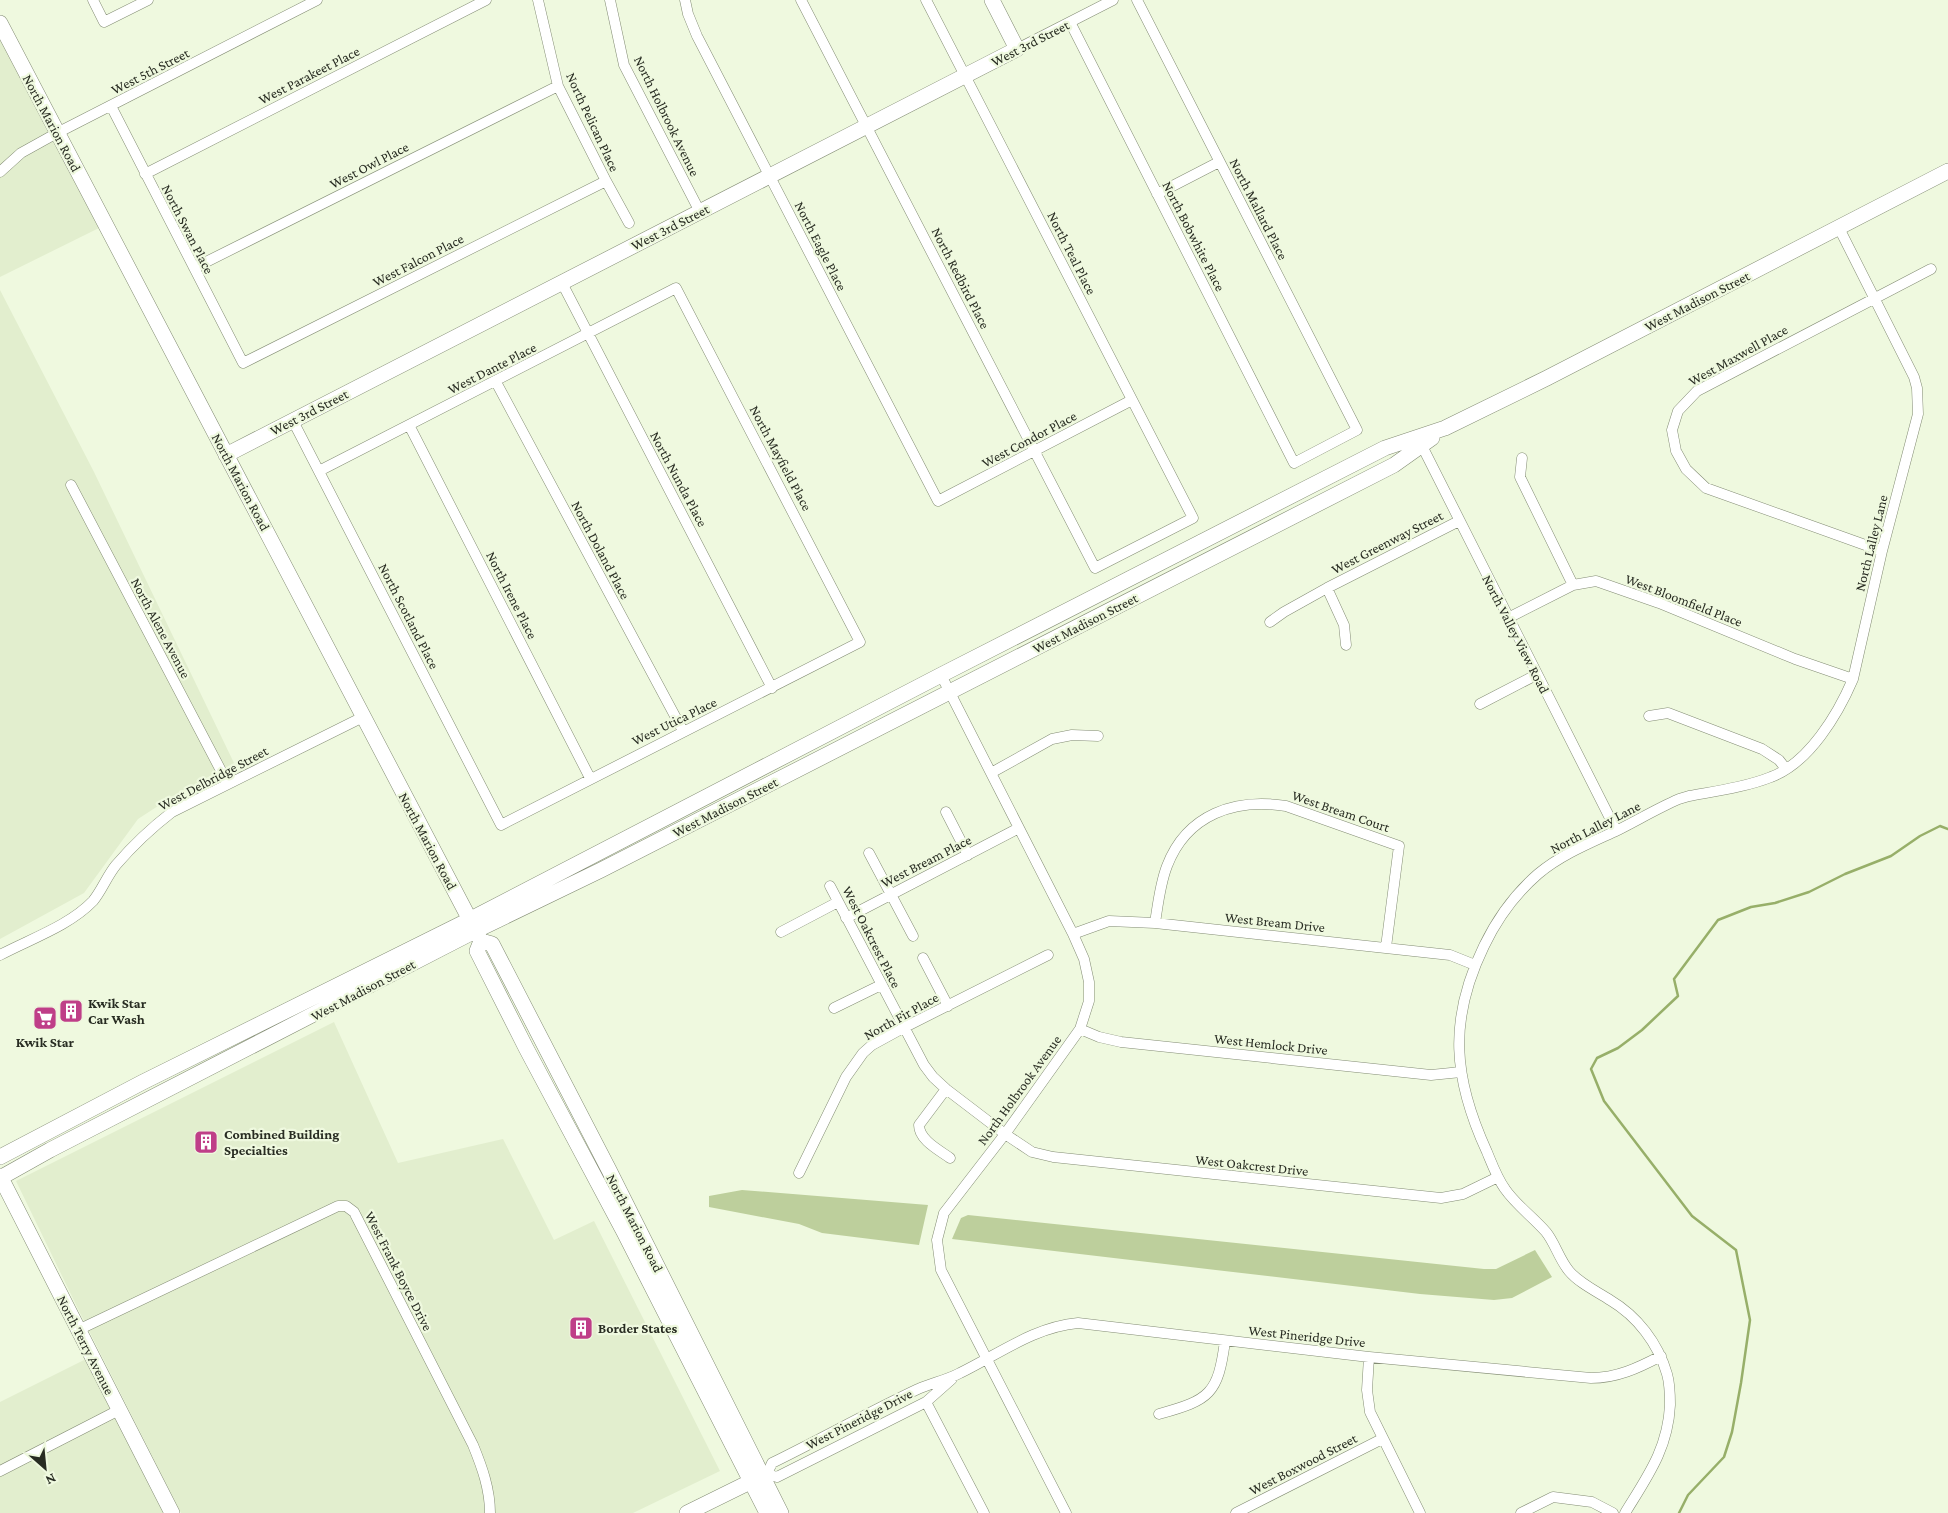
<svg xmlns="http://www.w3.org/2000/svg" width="1948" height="1513" font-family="'Crimson Pro',serif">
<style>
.built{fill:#e2eece}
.green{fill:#bdcf9c}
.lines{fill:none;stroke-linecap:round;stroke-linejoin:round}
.stream{stroke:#97af69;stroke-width:2.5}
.street-casing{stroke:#838c74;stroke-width:11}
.secondary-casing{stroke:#838c74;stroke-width:16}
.street{stroke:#fff;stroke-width:10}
.secondary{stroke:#fff;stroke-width:15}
.labels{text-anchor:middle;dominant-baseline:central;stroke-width:4.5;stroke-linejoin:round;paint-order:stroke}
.street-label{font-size:14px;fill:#282c22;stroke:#eff9df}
.poi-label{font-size:14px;font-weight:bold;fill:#282c22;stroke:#eff9df;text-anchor:start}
</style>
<rect width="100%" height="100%" fill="#eff9df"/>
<path class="built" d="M 0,38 L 99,228 L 0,277 Z
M 0,290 L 94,472 L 234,763 L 175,795 L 138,819 L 84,893 L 0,939 Z
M 334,1022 L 398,1163 L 503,1139 L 554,1240 L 594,1221 L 720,1471 L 633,1513 L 181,1513 L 80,1313 L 16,1181 Z
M 86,1359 L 163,1513 L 0,1513 L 0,1402 Z"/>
<path class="green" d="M 742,1190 L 928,1205 L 919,1245 L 822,1233 L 799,1224 L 709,1207 L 709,1196 Z
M 968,1215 L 1484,1269 L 1496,1269 L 1535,1250 L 1552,1277 L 1512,1298 L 1494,1300 L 1420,1294 L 952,1239 L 961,1218 Z"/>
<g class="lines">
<path class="stream" d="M 1679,1513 L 1688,1495 L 1724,1457 L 1732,1432 L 1741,1383 L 1750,1320 L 1736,1250 L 1692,1216 L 1604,1101 L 1591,1069 L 1597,1058 L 1618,1048 L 1642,1030 L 1678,996 L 1674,979 L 1718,920 L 1751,907 L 1775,903 L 1809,892 L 1845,874 L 1891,856 L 1920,836 L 1940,826 L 1948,829"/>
<g class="street-casing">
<path id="street" d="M 93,0 L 104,22 L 148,0
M 538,0 L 558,86 L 606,181 L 629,223
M 610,0 L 624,65 L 700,212
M 685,0 L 688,14 L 697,36 L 938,501 L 1132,400
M 801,0 L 1095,568 L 1193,518 L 926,0
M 1070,22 L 1294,463 L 1357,430 L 1137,0
M 1017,49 L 1113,0
M 111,106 L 243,363 L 606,181
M 0,172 L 21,153 L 57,133 L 317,0
M 145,174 L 486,0
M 1157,194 L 1219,162
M 194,268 L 558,86
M 562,283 L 772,688
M 496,382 L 683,731
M 293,421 L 501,825 L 860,642 L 676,288 L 319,471
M 409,425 L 590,778
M 1419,440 L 1616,830
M 1522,458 L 1520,477 L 1573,585
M 71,485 L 228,784
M 1882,551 L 1706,488 L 1686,469 L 1676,451 L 1672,430 L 1678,411 L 1697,391 L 1931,269
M 1327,588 L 1344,625 L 1346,645
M 1508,618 L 1573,585 L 1596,581 L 1659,603 L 1795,659 L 1853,679
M 1270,622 L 1284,612 L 1327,588 L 1459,521
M 941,675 L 1073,934 L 1084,959 L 1089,982 L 1089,1001 L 1080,1029 L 1005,1134 L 944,1213 L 937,1240 L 941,1270 L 1066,1513
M 1480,704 L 1536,675
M 1649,716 L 1668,713 L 1762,749 L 1779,760 L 1786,769
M 991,773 L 1052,739 L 1072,735 L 1098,736
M 946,812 L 968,855
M 869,853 L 913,936
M 830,886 L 924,1065 L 933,1077 L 946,1089 L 1005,1134 L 1032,1152 L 1053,1157 L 1441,1198 L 1463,1194 L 1498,1177
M 846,918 L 1019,828
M 1155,923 C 1158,904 1160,884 1167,866 C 1187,814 1235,798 1286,806 L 1399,846 L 1386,947
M 781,932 L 838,902
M 1073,934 L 1109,921 L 1155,923 L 1450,955 L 1475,965
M 0,955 C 30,939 69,926 93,901 C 102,890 107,876 116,865 C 134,844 150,829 172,812 L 363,717
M 923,958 L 948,1006
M 834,1008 L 881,985
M 1080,1029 L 1099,1037 L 1121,1042 L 1431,1075 L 1461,1072
M 946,1089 L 919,1125 C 919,1140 939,1150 950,1158
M 799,1173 L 846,1077 L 863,1053 L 872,1045 L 903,1028 L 1048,955
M 78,1330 L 338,1206 L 346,1206 L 354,1212 L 473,1445 C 482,1467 490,1489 490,1513
M 1369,1357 L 1367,1390 L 1370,1412 L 1420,1513
M 926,1402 L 984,1513
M 1159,1414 C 1210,1400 1218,1394 1225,1341
M 0,1471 L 119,1410
M 767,1474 L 777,1477 L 926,1402 L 952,1379
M 762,1477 L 767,1474 L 772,1463 C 821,1439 869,1412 918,1389 C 932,1383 947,1380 960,1373 C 999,1354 1034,1327 1078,1323 L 1369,1357 L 1591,1378 C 1617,1378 1638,1368 1661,1356
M 1236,1513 L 1382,1439
M 1521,1513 L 1553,1497 L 1592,1502 L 1613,1513
M 1625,1513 C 1647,1477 1668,1449 1670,1405 C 1670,1395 1670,1384 1667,1374 C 1658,1343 1637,1316 1610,1300 C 1596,1291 1579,1283 1569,1271 C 1559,1259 1555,1243 1546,1232 C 1533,1217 1516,1205 1505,1189 C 1497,1178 1492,1164 1487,1152 C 1453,1078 1448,1020 1484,946 C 1497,919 1515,894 1538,874 C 1562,854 1590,843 1618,830 C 1638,820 1658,808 1679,799 L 1689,796 C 1716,791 1746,787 1771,777 C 1809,763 1838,714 1853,679 L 1882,551 L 1918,414 L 1917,388 L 1914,377 L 1839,228"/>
</g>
<g class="secondary-casing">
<path id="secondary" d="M 0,23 L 481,941 L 492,944 L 609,1170 L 781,1513
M 226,455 L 1017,49 L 992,0
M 481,941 L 477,951 L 526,1048 L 624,1232 L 767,1513
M 0,1157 L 143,1082 L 469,920 L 941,675 L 1385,448 L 1445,428 L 1547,378 L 1948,171
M 0,1176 L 172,1513
M 0,1178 L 50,1150 L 475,931 L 601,870 L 1394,465 L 1432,438
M 687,1513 L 760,1477"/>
</g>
<use href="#street" class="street"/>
<use href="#secondary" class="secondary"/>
</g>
<defs>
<g id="building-square" transform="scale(1.25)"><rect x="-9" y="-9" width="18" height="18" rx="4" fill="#bf3e88" stroke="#eff9df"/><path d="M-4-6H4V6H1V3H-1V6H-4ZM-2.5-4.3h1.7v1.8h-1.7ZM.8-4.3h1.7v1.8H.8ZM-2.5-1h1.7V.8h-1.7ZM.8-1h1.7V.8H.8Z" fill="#fff"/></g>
<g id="supermarket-square" transform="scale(1.25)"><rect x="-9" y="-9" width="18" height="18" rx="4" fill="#bf3e88" stroke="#eff9df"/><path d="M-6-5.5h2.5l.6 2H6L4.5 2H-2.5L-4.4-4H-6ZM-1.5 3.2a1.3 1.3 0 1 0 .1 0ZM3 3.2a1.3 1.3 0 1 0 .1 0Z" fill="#fff"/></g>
</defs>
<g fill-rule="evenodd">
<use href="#building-square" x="71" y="1011"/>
<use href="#supermarket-square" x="45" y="1018"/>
<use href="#building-square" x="206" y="1142"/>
<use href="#building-square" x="581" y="1328"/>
</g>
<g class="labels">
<g class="street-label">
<text transform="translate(1030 43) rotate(-27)">West 3rd Street</text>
<text transform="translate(150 71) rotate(-27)">West 5th Street</text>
<text transform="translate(309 75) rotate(-27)">West Parakeet Place</text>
<text transform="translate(667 116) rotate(64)">North Holbrook Avenue</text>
<text transform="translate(593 122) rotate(65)">North Pelican Place</text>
<text transform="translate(52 123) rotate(62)">North Marion Road</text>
<text transform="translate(369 165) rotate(-27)">West Owl Place</text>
<text transform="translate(1259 209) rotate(63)">North Mallard Place</text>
<text transform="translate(670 227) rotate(-27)">West 3rd Street</text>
<text transform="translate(188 229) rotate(63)">North Swan Place</text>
<text transform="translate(1194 236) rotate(63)">North Bobwhite Place</text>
<text transform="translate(821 246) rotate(63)">North Eagle Place</text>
<text transform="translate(1072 253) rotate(63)">North Teal Place</text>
<text transform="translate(418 260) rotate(-27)">West Falcon Place</text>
<text transform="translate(961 278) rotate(63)">North Redbird Place</text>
<text transform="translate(1697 301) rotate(-27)">West Madison Street</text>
<text transform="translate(1738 355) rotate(-29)">West Maxwell Place</text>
<text transform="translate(492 368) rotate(-27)">West Dante Place</text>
<text transform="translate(309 412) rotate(-27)">West 3rd Street</text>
<text transform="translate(1029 439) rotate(-28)">West Condor Place</text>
<text transform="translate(781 458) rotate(62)">North Mayfield Place</text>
<text transform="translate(679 479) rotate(62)">North Nunda Place</text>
<text transform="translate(241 482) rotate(62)">North Marion Road</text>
<text transform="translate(1387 542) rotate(-27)">West Greenway Street</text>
<text transform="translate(1871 543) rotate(-76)">North Lalley Lane</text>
<text transform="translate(601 550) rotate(62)">North Doland Place</text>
<text transform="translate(512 595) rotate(63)">North Irene Place</text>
<text transform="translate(1684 600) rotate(21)">West Bloomfield Place</text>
<text transform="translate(409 616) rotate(63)">North Scotland Place</text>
<text transform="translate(1085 623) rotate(-27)">West Madison Street</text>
<text transform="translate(161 628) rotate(62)">North Alene Avenue</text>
<text transform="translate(1516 634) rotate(63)">North Valley View Road</text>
<text transform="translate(674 721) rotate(-26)">West Utica Place</text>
<text transform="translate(213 778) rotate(-28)">West Delbridge Street</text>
<text transform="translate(725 807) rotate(-27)">West Madison Street</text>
<text transform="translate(1341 811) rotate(19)">West Bream Court</text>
<text transform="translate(1595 827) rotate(-27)">North Lalley Lane</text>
<text transform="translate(428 841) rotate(62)">North Marion Road</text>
<text transform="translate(926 861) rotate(-27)">West Bream Place</text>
<text transform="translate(1275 922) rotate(6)">West Bream Drive</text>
<text transform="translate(872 937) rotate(63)">West Oakcrest Place</text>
<text transform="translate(363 990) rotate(-28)">West Madison Street</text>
<text transform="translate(901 1016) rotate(-29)">North Fir Place</text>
<text transform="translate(1271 1044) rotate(6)">West Hemlock Drive</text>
<text transform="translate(1019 1090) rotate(-54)">North Holbrook Avenue</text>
<text transform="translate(1252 1165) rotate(6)">West Oakcrest Drive</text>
<text transform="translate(635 1223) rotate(63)">North Marion Road</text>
<text transform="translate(399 1271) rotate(63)">West Frank Boyce Drive</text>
<text transform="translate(1307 1336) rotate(6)">West Pineridge Drive</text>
<text transform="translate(86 1345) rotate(63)">North Terry Avenue</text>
<text transform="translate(859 1419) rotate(-27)">West Pineridge Drive</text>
<text transform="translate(1303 1464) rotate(-27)">West Boxwood Street</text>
</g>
<g class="poi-label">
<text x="88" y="1003">Kwik Star<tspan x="88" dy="16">Car Wash</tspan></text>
<text x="45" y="1042" text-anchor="middle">Kwik Star</text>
<text x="224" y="1134">Combined Building<tspan x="224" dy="16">Specialties</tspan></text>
<text x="598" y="1328">Border States</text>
</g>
</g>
<g transform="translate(45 1468) rotate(153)" stroke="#eff9df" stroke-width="4" paint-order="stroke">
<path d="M0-4L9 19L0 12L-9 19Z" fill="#282c22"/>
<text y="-8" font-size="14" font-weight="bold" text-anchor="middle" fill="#282c22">N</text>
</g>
</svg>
